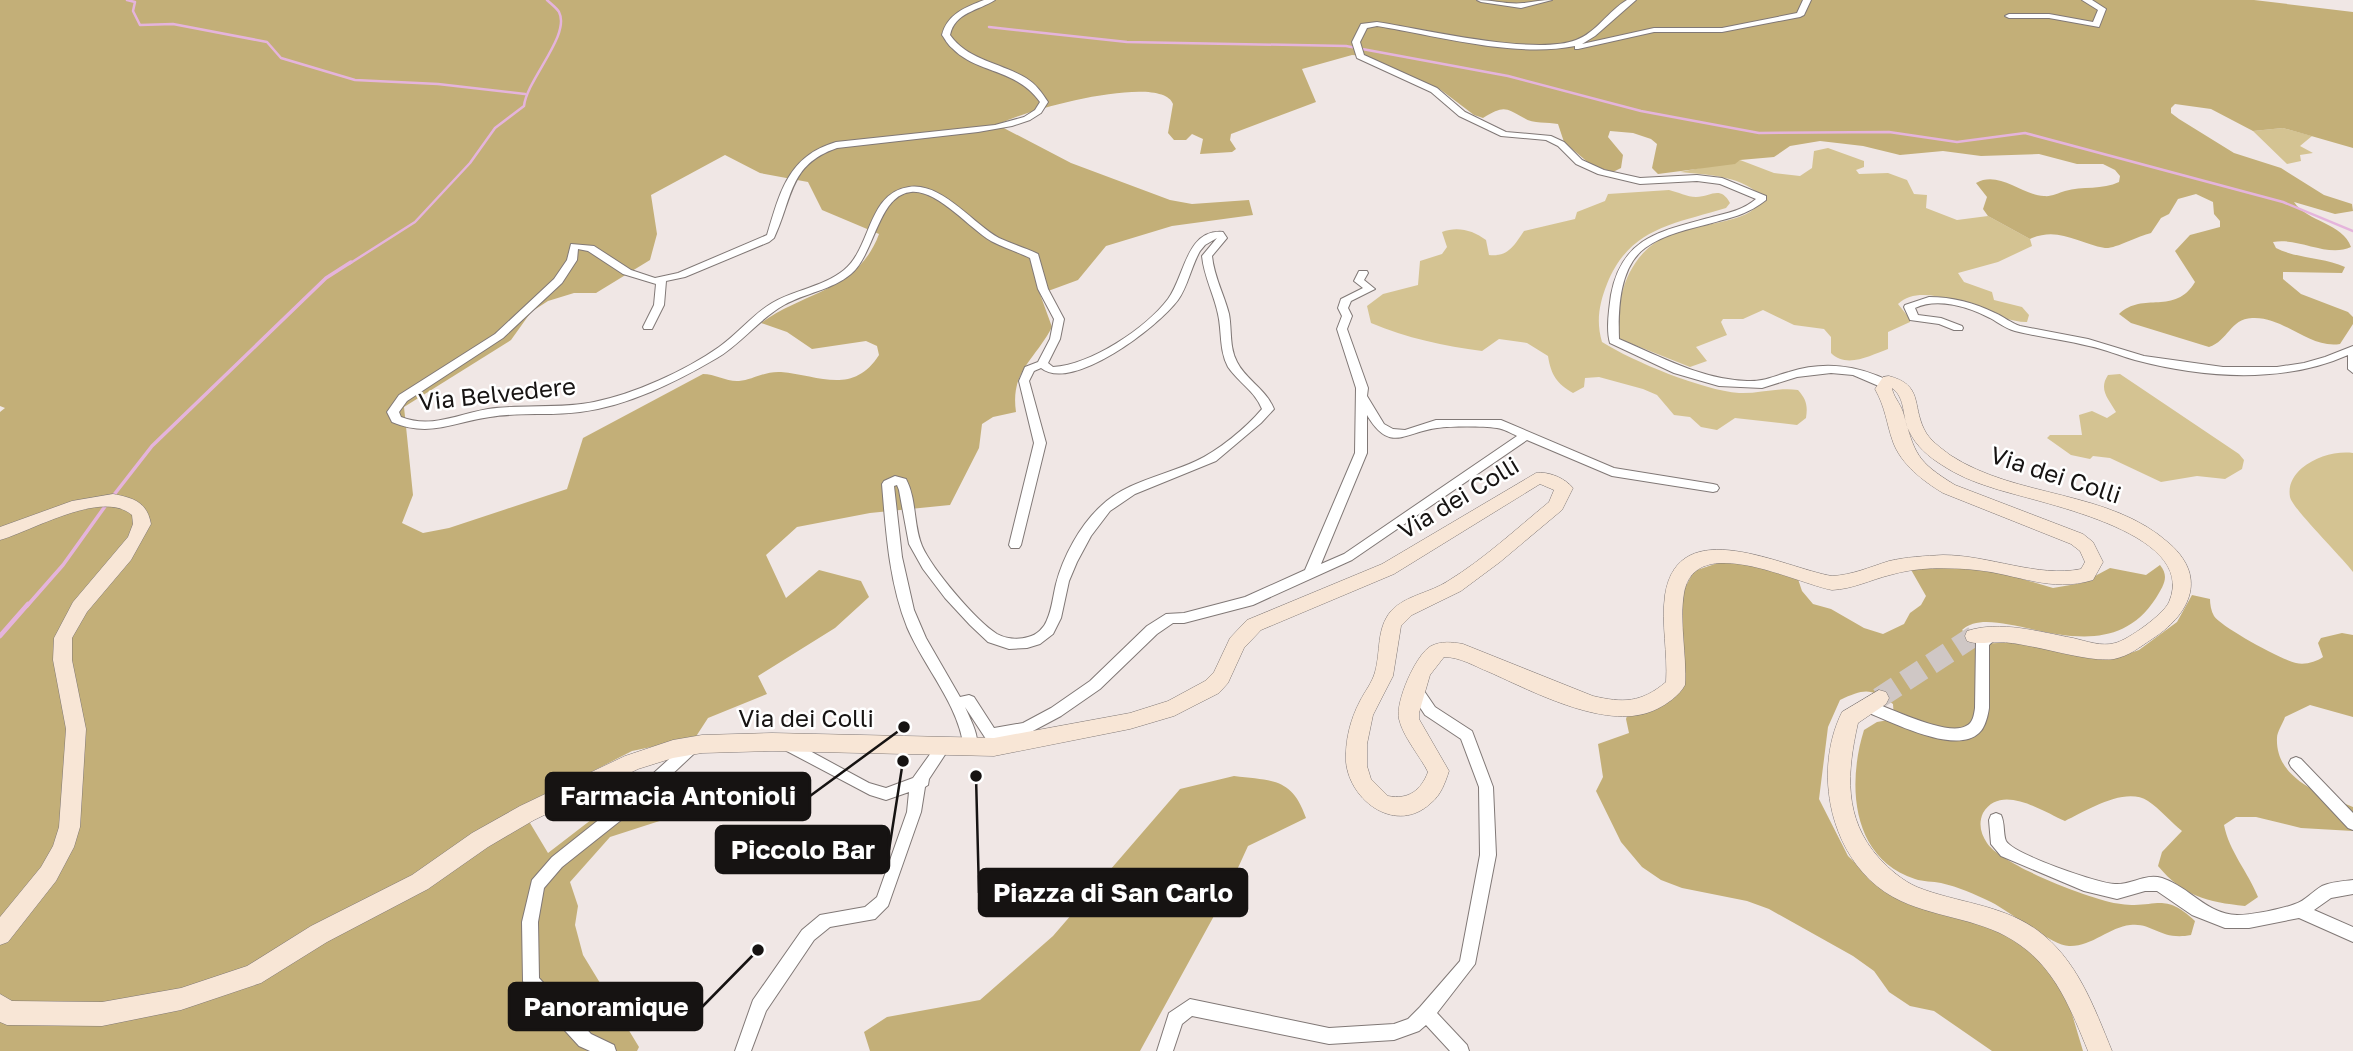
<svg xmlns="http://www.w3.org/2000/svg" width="2353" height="1051" font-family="'Golos Text',sans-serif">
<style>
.green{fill:#d4c392}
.forest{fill:#c3af78;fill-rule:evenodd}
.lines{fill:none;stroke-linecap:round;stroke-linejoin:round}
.stream-far2{stroke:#e5b4dc;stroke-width:2.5}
.stream-far1{stroke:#e5b4dc;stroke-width:3.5}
.stream{stroke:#e5b4dc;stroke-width:4.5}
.secondary-tunnel{stroke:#cfc7c5;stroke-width:21;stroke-dasharray:21 10;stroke-linecap:butt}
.street-casing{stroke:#807876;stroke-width:2}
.secondary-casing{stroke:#807876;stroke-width:1}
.street{fill:#fff;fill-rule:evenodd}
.secondary{fill:#f8e6d6;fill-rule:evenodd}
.labels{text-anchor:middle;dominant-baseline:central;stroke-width:5;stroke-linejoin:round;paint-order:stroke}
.street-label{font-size:24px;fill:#161312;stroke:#fff}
.leader{fill:none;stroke:#161312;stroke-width:2.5}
.callout-dot{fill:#161312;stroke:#fff;stroke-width:2.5}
.callout{fill:#161312;stroke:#161312;stroke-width:2.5}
.callout-label{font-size:26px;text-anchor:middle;font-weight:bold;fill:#fff}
</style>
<rect width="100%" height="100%" fill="#f0e7e5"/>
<path class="green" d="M 2283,128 L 2312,136 L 2300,146 L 2313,153 L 2300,155 L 2301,161 L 2287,164 L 2253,131 Z
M 1828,148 L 1864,161 L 1864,167 L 1856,170 L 1859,174 L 1888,173 L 1907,180 L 1914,194 L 1927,195 L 1926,208 L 1957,220 L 1988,216 L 2030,239 L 2032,246 L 1998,262 L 1958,273 L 1964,282 L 1992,292 L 1994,300 L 2022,307 L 2029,315 L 2027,322 C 1993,323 1928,276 1898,304 L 1910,319 L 1910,322 L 1888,332 L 1888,349 C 1871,355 1847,369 1831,353 L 1831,337 L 1824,329 L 1794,325 L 1763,310 L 1743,319 L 1723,319 L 1721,322 L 1727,335 L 1696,347 L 1707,361 L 1690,367 L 1617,338 C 1617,304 1623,268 1652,245 C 1677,224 1737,225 1754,209 C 1758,205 1759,199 1759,194 C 1738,175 1706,175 1680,172 L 1740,160 L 1774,173 L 1800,176 L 1812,168 L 1814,151 Z
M 1669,190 C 1678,192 1687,197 1696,197 C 1711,197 1720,185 1730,203 L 1726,208 C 1674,224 1629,228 1607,284 C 1599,304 1596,322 1602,342 C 1634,362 1702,390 1739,393 C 1759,394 1778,387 1798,390 C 1806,399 1808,405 1806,418 L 1797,425 L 1735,418 L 1717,430 L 1701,427 L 1690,417 L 1674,415 L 1657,395 L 1643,389 L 1599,377 L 1585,378 L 1584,387 L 1573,393 C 1557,384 1551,375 1548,356 L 1527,343 L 1499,339 L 1482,351 C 1445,346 1406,338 1371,323 L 1367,306 L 1383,294 L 1418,285 L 1420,261 L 1442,254 L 1447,247 L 1442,232 C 1457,226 1473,230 1486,240 L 1489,255 C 1508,257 1514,246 1524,231 L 1575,219 L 1577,212 L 1605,201 L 1608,194 Z
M 2120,374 L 2239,454 L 2244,460 L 2242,469 L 2225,479 L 2197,476 L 2161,482 L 2110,458 L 2093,456 L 2090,459 L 2071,455 L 2047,438 L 2050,435 L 2082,435 L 2079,415 L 2092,411 L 2107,418 L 2116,412 C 2109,399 2098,390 2108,375 Z
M 2353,453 L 2353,572 C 2342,557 2292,508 2290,497 C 2288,485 2293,476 2302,468 C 2316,457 2335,451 2353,453 Z"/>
<path class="forest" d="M 0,0 L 2254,0 L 2353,12 L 2353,148 L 2283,128 L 2253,131 L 2211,109 L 2175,104 L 2171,108 L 2171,113 L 2179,119 L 2234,153 L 2281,168 L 2324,195 L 2352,204 L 2353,211 L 2335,214 L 2294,202 C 2307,222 2343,223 2351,247 C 2327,258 2299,237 2273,242 L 2276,248 C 2298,259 2323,257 2345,267 L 2342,273 L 2283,272 L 2283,279 L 2301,294 L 2348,312 L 2353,317 L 2353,324 L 2340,344 C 2309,349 2284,316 2252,318 C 2230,319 2228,341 2209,347 L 2131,323 L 2119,314 C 2143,291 2175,316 2195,282 L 2175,251 L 2190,235 L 2220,227 L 2220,221 L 2214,214 L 2213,202 L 2196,194 L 2178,199 L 2169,214 L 2161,218 L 2151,233 C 2138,236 2115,249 2105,248 C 2077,243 2058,226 2030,239 L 1988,216 L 1983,209 L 1987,197 L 1976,183 C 1999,170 2021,195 2044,196 C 2051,197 2058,193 2065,191 C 2082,186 2103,190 2119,182 L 2120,176 L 2115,170 L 2103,164 L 2077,164 L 2039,154 L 1981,156 L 1943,151 L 1900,155 L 1863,146 L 1820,141 L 1790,146 L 1774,157 L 1740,160 L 1735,164 L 1658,174 L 1652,168 L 1657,144 L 1651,139 L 1633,133 L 1610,131 L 1608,137 L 1623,155 L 1621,168 L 1613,172 L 1591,165 L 1564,142 L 1558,124 C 1548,122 1533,124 1524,118 C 1504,107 1504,106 1483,118 L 1474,115 L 1441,90 L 1367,56 L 1352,55 L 1302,69 L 1316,102 L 1231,134 L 1230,140 L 1236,149 L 1232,152 L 1200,154 L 1203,139 L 1192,134 L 1186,140 L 1174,140 L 1168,133 L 1173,104 C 1162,72 1020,111 998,125 L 1071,163 L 1170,200 L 1192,204 L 1249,200 L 1253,215 L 1172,226 L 1106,246 L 1078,280 L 1040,294 L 1052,327 C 1035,360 1010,371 1016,412 L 993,417 L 982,424 L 979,448 L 950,505 L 870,513 L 797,527 L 766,555 L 786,598 L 819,570 L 861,581 L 869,597 L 835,628 L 758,676 L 767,694 L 708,718 L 695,738 L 632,751 L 521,808 L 548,853 L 652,773 L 666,779 L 680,778 L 691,792 L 690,806 L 675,816 L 610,837 L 570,882 L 578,906 L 575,925 L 583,955 L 639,1047 L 637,1051 L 0,1051 L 0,412 L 5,408 L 0,406 ZM 725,155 L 760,173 L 808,182 L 822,210 L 879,234 C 858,291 805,291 761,323 L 787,332 L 812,349 L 866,341 L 877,346 L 879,355 C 853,396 818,375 781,372 C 764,371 753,380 739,381 C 727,382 715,374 703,374 L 583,438 L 567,489 L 449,528 L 423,533 L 402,523 L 413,495 L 404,407 L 511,340 L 531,312 L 548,301 L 574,293 L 596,293 L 650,260 L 657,234 L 651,195 Z
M 1724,561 L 1752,565 L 1798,579 L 1802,591 L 1813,604 L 1831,609 L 1864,628 L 1883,634 L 1904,624 L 1910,613 L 1921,605 L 1926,596 L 1910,568 L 1982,567 L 2053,588 L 2082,583 L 2110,568 L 2146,575 L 2160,565 C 2170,577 2163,586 2156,598 C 2102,682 1997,597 1962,630 L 1978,644 L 2017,642 L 2119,657 L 2139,650 L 2177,622 L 2192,595 L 2210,599 C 2210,604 2211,611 2214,616 C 2221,627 2282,660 2296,663 C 2305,665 2316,662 2323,657 L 2318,643 L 2321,638 L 2342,633 L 2353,635 L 2353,717 L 2310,705 L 2285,717 C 2283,723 2277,732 2277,738 C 2275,779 2322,795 2353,807 L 2353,831 L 2301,828 L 2256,817 L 2236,817 L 2224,825 C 2229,851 2248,872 2258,897 L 2245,906 C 2207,902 2183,896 2158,866 L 2162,852 L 2182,831 C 2171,822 2160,809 2148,801 C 2125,786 2086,811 2065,821 C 2042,811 2001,783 1983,813 C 1978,824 1981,834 1987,843 C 2001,865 2094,901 2121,904 C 2157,909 2163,891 2195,921 L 2191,935 C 2160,941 2153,922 2130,925 C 2110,927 2091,947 2069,946 C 2051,945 2011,912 1991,902 C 1974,894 1959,887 1941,883 C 1933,881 1923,882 1915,879 C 1851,858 1847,784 1864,730 L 1877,722 L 1894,719 L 1893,704 C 1871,688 1865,688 1840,700 L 1828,727 L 1819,799 L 1848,856 L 1878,885 L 2014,936 L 2035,956 L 2066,994 L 2083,1051 L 1992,1051 L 1934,1011 L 1910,1006 L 1889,992 L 1874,971 L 1853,956 L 1769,909 L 1747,901 L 1682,888 L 1661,880 L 1642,867 L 1621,842 L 1596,791 L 1603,777 L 1598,744 L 1629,733 L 1626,719 L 1630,707 L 1670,688 L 1679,599 L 1694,571 Z
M 1234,776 C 1272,781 1292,777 1306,818 L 1248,846 L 1226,894 L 1140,1051 L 870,1051 L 864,1032 L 887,1017 L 980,1000 L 1053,936 L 1180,789 Z"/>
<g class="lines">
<path class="stream-far2" d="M 127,0 L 135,2 L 133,11 L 140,25 L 173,24 L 267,42 L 281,58 L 355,80 L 438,84 L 525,94
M 989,27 L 1127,42 L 1346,46 L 1508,76 L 1641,111 L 1759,133 L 1889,132 L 1957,142 L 2025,133 L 2283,202 L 2353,231
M 349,264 L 415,222 L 470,163 L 495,128 L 524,106 C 527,79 571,35 559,12 C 557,8 550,3 547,0"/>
<path class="stream-far1" d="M 113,496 L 152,446 L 326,278 L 351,262
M 27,606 L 63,565 L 106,505"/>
<path class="stream" d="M 0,636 L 28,604"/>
<path class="secondary-tunnel" d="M 1879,698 L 1974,636"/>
<g class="street-casing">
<path id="street" d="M 984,0 L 995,0 C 978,11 955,12 950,35 C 969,61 999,62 1026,78 C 1036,84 1042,93 1048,102 L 1041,113 L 1030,120 L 1012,126 L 978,132 L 837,148 C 788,165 793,198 774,238 L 769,242 L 685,277 L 666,281 L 664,305 L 652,329 L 644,329 L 643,327 L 654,305 L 656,284 L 623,274 L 588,251 L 578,249 L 577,260 L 562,283 L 503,338 L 407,401 L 399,412 L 401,417 C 431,429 458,414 488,409 C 523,404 559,409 594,402 C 634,394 685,371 719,347 C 738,334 752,315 772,303 C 794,290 823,287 844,270 C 872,247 867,193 909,187 C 942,182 973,224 999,238 C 1012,244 1026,248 1038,254 L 1048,289 L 1064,319 L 1060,339 L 1048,363 L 1053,367 C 1091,365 1146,328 1168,299 C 1185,276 1186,229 1223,232 L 1227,238 L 1212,256 C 1214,277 1224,294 1229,314 C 1232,330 1229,347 1237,362 C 1246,380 1266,389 1274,409 L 1261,423 L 1216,461 L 1135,494 L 1110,511 L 1091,536 L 1077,562 L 1069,581 L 1061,618 L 1053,634 L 1040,644 L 1027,648 L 1009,649 L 988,642 L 970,625 L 945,598 L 923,569 L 909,544 L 899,490 L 897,485 L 894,486 L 902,557 L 914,610 L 926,638 L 960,697 L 969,695 L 974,697 L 994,728 L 1023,723 L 1051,708 L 1090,681 L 1147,626 L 1166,614 L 1184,613 L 1245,597 L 1305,570 L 1355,453 L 1356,388 L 1337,329 L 1342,316 L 1338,308 L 1341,299 L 1363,288 L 1354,281 L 1359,271 L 1367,271 L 1368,273 L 1364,280 L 1375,289 L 1351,301 L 1348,308 L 1352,316 L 1347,329 L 1368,388 L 1367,396 L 1384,424 L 1393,429 L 1405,430 L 1436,420 L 1501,420 L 1614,468 L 1713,484 L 1717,485 L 1719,488 L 1717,491 L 1713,492 L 1612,476 L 1527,440 L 1352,560 L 1253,605 L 1184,623 L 1173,623 L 1157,634 L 1100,689 L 1061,716 L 1031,732 L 991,741 L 986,739 L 965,707 C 971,721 981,738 976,752 L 971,754 L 966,752 L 964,748 C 958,703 925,669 907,627 C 889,582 886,532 882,484 L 884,481 L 895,476 L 906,479 C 917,500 913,524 922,546 C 932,569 976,621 997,634 C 1006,639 1019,640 1028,637 C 1037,635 1044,628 1047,620 C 1052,609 1053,596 1056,584 C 1063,557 1080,525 1101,506 C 1127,481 1164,476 1196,461 C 1218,451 1246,428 1262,409 C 1255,391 1238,382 1228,367 C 1219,350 1222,331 1218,314 C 1214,294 1204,277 1202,256 L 1217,238 L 1205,245 L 1200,251 C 1191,267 1188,286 1178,300 C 1158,327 1072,393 1041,368 L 1034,371 L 1029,381 L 1046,443 L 1021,545 L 1019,548 L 1011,548 L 1009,545 L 1034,443 L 1019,381 L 1025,367 L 1038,362 L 1050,339 L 1054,319 L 1038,289 L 1030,258 C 1018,252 1004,248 991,241 C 970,229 937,189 911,192 C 878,195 875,254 851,274 C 832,290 805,293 784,305 C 759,319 742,343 717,358 C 676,382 628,406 580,412 C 550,416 520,412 490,417 C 453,422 430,438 392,422 L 387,412 L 399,395 L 495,334 L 554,279 L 567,260 L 571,244 L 594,246 L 631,270 L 655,278 L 678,273 L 767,235 C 780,192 788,156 836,142 L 995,125 L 1024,117 L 1035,110 L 1040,102 C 1016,68 977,74 952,48 C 948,45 945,39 942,35 C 947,14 966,7 984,0 ZM 1367,415 C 1390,454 1405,432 1437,428 C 1452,426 1482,426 1497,428 C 1504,429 1511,433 1517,436 L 1344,554 L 1321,564 L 1367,453 Z
M 1477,0 C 1492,0 1510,5 1523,3 C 1533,2 1542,0 1552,0 L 1521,8 L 1481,2 Z
M 1627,0 L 1636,0 L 1595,36 L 1582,44 L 1654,28 L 1722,28 L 1797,13 L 1803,0 L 1811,0 L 1804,15 L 1800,17 L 1722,32 L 1654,32 L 1578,49 L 1575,49 L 1575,46 C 1515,58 1438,36 1377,26 L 1367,28 L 1360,42 L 1364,55 L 1437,88 L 1465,112 L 1506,132 L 1551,136 L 1564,142 L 1582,160 L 1604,170 L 1640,178 L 1697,175 L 1722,178 L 1766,196 L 1766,200 C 1748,214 1734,217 1712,223 C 1690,229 1664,234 1645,248 C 1619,267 1618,310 1619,339 C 1662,357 1700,379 1747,381 C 1763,382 1774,376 1789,372 C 1823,361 1858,365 1889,381 L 1891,384 L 1889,387 L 1881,387 L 1853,375 L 1831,373 L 1797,377 L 1762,388 L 1719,386 L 1674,373 L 1610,343 C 1606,329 1609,310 1611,295 C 1622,236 1662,231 1712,217 C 1728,213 1743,210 1756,199 L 1720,184 L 1697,181 L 1640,184 L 1598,174 L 1576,164 L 1558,146 L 1546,140 L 1501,136 L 1459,116 L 1431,92 L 1357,58 L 1352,42 L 1361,24 L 1377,22 C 1423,29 1535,56 1576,40 C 1596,33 1608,11 1627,0 Z
M 2082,0 L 2092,0 L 2106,9 L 2099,27 L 2049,18 L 2009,18 L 2005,16 L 2009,14 L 2049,14 L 2093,22 L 2098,10 Z
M 1929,297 C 1952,297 1975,303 1995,313 C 2004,317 2011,323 2020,326 L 2088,339 L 2144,356 L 2223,367 L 2277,367 L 2304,363 L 2325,357 L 2353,346 L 2353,373 L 2348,369 L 2348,355 C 2283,384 2203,378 2135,360 C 2120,356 2105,349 2089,346 C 2065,340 2039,337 2015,331 C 2005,328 1999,323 1990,318 C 1969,307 1938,297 1915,308 L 1918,315 L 1941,318 L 1962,326 L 1963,328 L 1962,330 L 1954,330 L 1939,324 L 1910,320 L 1904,307 L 1905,305 Z
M 1995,628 L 2000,629 L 2002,633 L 1989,645 L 1989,708 C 1988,715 1985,728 1979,733 C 1955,756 1888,720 1862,710 L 1860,706 L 1862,702 L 1867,700 C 1888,707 1947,737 1966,726 C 1973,723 1974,715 1975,708 L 1976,642 L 1978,638 Z
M 1415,683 L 1420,685 L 1435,707 L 1472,731 L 1493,787 L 1496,855 L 1475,964 L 1437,1013 L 1467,1045 L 1469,1051 L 1450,1051 L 1426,1025 L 1419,1031 L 1394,1040 L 1329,1044 L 1192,1016 L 1182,1024 L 1173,1051 L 1157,1051 L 1169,1013 L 1190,999 L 1329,1028 L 1394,1024 L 1408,1019 L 1420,1007 L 1460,961 L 1480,855 L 1479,787 L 1461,739 L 1425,715 L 1408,689 L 1410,685 Z
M 786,738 L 869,783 L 886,788 L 913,778 L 938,743 L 943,741 L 948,743 L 950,747 L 929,779 L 928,785 L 925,787 L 921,812 L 888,906 L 875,919 L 830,927 L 814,940 L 766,1011 L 751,1051 L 735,1051 L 753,1000 L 802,930 L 820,915 L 865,907 L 877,897 L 907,812 L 909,792 L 886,800 L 870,795 L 781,748 L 779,744 L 781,740 Z
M 694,739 L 699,741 L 701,745 L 699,749 L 635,809 L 562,867 L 544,888 L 538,922 L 539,978 L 591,1034 L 614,1045 L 616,1051 L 590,1051 L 579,1046 L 525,987 L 523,981 L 522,922 L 532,880 L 552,857 L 625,799 L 689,741 Z
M 2296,757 L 2301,759 L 2353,813 L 2353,830 L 2348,828 L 2291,767 L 2289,763 L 2291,759 Z
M 1996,813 L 2001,815 C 2005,823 2003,834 2006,841 C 2013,854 2099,884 2115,884 C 2132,885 2145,873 2162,878 C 2190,887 2206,914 2237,915 C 2252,915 2282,909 2295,904 C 2305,901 2313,891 2322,886 C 2331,882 2343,881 2353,880 L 2353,894 L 2331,898 L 2314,910 L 2353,927 L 2353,942 L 2299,918 L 2249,928 L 2225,928 L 2192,915 L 2157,891 L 2145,891 L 2117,899 L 2084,891 L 2001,856 L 1991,844 L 1989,820 L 1991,815 Z"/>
</g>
<g class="secondary-casing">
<path id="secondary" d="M 1889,376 C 1923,385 1912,404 1924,429 C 1929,440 1941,448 1950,455 C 2017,499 2109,489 2170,544 C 2209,579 2188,616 2152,639 C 2140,647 2129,656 2114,659 C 2086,663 2033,643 1999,642 C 1988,642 1977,645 1967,641 L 1965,636 L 1967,631 C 2000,620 2040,632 2073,638 C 2086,641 2102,647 2115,643 C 2128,640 2164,614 2169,602 C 2200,530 2032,502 1990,487 C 1974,482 1957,475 1942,465 C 1929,457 1916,446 1909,431 C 1902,417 1906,398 1892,388 C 1893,396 1900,403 1903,412 C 1915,454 1916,461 1955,485 L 2083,534 L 2093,542 L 2103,562 L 2093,580 C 2051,593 2017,574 1976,570 C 1949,567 1916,567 1890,575 C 1870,580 1853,589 1832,590 C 1795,583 1695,531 1684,593 C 1679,623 1687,655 1685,685 C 1679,696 1667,704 1657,709 C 1610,733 1534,692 1489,672 C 1474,666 1460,657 1444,657 L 1430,675 L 1419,713 L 1419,719 L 1449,771 C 1445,783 1441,795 1431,803 C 1397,835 1350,802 1346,762 C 1345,741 1350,720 1360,701 C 1365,691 1372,683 1375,672 C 1381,651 1376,629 1391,611 C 1406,595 1430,593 1448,581 C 1484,559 1516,529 1549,502 L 1554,490 L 1540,484 L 1394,574 L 1261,630 L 1244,648 L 1228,683 L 1219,693 L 1174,716 L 1130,729 L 994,756 L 772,751 L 702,753 L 673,758 L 638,769 L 534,820 L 488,847 L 428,889 L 327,942 L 261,983 L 181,1010 L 102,1026 L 7,1025 L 0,1022 L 0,994 L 12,1001 L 102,1002 L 181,988 L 247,966 L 311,926 L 412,875 L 472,833 L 520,806 L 625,756 L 673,740 L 702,735 L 772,733 L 994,738 L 1130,713 L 1168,701 L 1205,681 L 1214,672 L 1230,638 L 1247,620 L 1382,564 L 1536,473 C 1548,471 1565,478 1573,488 L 1562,510 L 1500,562 L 1461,591 L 1412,615 L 1401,626 L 1393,676 L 1373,715 L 1367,744 L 1367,766 L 1371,779 L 1388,796 C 1409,800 1421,790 1428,772 C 1420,756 1403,737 1399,719 C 1395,702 1416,654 1431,646 C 1441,641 1452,642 1463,644 L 1593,696 C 1623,703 1641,703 1666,682 C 1668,653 1661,624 1665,595 C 1678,511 1784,568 1832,576 C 1852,575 1870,567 1889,561 C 1906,557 1925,556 1943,555 C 1989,555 2038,578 2081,569 L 2085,562 L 2080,551 L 2071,544 L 1943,493 C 1923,481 1901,464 1893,442 C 1886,422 1886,409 1875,389 L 1883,377 Z
M 113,494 C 134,498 147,502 151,524 L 131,560 L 87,612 L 72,638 L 72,660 L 86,729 L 80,827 L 74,847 L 56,881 L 8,942 L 0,945 L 0,917 L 41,867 L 53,846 L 59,827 L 66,729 L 53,660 L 54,638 L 73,602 L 128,537 L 133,524 L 132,515 C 102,489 32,531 0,540 L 0,527 L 72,501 Z
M 1879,690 L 1886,692 L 1889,698 L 1886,704 L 1858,723 C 1847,772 1843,818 1879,858 C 1889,869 1903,881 1917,887 C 1957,903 2001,904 2037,930 C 2077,959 2094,1007 2112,1051 L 2088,1051 C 2072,1012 2056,970 2020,945 C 1985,919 1940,919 1901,901 C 1833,870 1810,776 1842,712 Z"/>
</g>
<use href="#street" class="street"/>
<use href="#secondary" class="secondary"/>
</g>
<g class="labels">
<g class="street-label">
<text transform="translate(497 393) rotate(-6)">Via Belvedere</text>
<text transform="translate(2056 474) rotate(18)">Via dei Colli</text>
<text transform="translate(1458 497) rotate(-31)">Via dei Colli</text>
<text x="806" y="717">Via dei Colli</text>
</g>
</g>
<path class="leader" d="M904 727L810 796M903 761L889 850M976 776L979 893M758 950L702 1007"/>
<g class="callout-dot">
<circle cx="904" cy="727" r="7"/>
<circle cx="903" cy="761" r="7"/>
<circle cx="976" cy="776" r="7"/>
<circle cx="758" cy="950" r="7"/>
</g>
<g class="callout">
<rect x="546" y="773" width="264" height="47" rx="7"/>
<rect x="716" y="826" width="173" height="47" rx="7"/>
<rect x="979" y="869" width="268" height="47" rx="7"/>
<rect x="509" y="983" width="193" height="47" rx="7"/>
</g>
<g class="callout-label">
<text x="678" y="805">Farmacia Antonioli</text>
<text x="803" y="859">Piccolo Bar</text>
<text x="1113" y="902">Piazza di San Carlo</text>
<text x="606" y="1016">Panoramique</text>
</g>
</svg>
